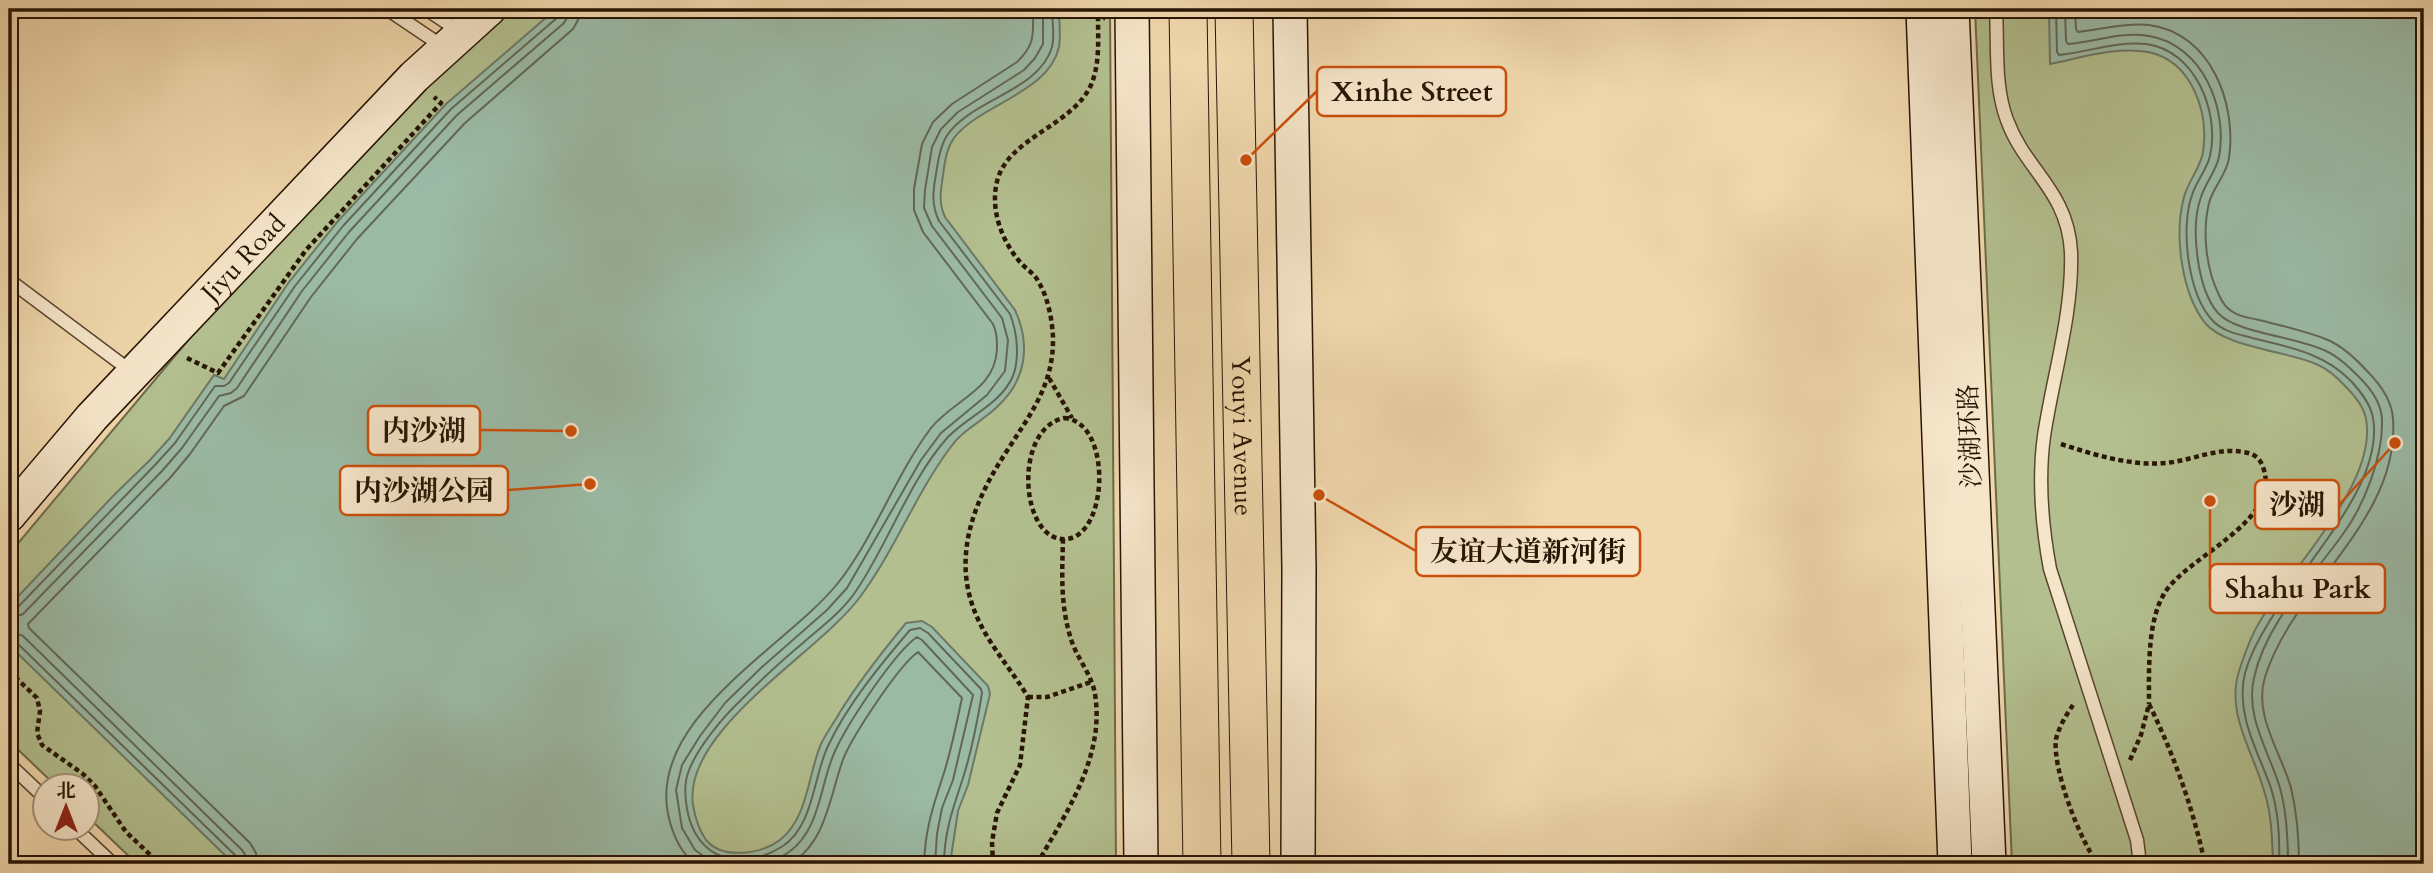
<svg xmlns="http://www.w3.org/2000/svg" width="2433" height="873" font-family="Cardo,'Noto Serif SC',serif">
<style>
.green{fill:#b3bf8f;stroke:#6d6a4a;stroke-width:2}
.water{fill:#9bbaa6;stroke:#6d7865;stroke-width:2}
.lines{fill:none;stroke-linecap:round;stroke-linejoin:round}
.shore{stroke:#616855;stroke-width:2}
.lane-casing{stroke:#59462e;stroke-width:15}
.secondary-casing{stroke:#271504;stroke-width:36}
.primary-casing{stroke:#271504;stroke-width:39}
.path{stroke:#271504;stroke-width:4.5;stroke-dasharray:5 3.5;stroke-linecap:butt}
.lane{stroke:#f5e5c9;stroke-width:12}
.secondary{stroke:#f5e5c9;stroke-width:33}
.primary{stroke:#f0d7ac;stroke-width:37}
.labels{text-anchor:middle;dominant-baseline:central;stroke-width:7;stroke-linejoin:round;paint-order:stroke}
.street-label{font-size:26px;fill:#271504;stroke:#f5e5c9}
.leader{fill:none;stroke:#cb4f0b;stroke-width:2.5}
.callout-dot{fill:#cb4f0b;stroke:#f5e5c9;stroke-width:2.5}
.callout{fill:#f5e5c9;stroke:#cb4f0b;stroke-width:2.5}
.callout-label{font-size:28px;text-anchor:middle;font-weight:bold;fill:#271504}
</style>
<rect width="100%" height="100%" fill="#f0d7ac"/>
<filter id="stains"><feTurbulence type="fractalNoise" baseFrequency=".00286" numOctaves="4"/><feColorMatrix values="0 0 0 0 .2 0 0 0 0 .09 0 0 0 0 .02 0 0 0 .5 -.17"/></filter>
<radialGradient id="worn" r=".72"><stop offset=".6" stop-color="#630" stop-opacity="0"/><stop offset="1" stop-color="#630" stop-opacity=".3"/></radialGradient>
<path class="green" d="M 510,9 L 1110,9 L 1116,864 L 137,864 L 88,817 L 88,786 L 55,785 L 9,741 L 9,554 L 200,326 L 451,59 Z
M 1975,9 L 2424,9 L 2424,864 L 2012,864 Z"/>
<path class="water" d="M 556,9 L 1059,9 C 1059,21 1061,35 1059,47 C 1049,93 980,104 954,138 C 946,149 945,162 943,175 C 941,190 938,202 945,217 L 1015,310 C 1031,345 1026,380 998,406 C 983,421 962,430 950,448 C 915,495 895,550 860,597 C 820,652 682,730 693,805 C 695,817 699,830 706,840 C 723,860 761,854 780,840 C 808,818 808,774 821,744 C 826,733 834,723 840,712 C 860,680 882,652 906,623 L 922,621 L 932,627 L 988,686 L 990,694 L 968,785 L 958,811 L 950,864 L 234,864 L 9,645 L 9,606 L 115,494 L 150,460 L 169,439 L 214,375 L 224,379 L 289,282 L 338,221 L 446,104 Z
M 2049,9 L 2424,9 L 2424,864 L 2273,864 C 2272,840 2272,817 2265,794 C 2254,752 2224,713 2240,668 C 2245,653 2251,636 2259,623 C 2289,570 2378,484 2366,419 C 2364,407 2355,396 2346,387 C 2338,378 2328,369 2316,364 C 2286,351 2225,347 2205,323 C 2181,292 2174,234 2184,197 C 2188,181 2201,167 2203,152 C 2209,112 2192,61 2148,52 C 2117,46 2080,58 2050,64 Z"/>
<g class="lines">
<path class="shore" d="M 2056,9 L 2057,52 L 2059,55 C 2088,52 2116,41 2146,44 C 2195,50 2220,112 2210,156 C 2207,169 2196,182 2192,195 C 2180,228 2188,295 2213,321 C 2224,332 2238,334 2252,338 C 2289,347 2324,353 2351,381 C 2360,391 2371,404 2373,418 C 2387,499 2267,593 2245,673 C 2235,714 2258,751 2271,788 C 2279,813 2280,839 2279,864
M 2065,9 L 2066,41 L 2068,44 C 2095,42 2122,31 2149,36 C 2203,45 2228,109 2219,157 C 2216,171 2205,184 2201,197 C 2190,227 2197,289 2218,313 C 2235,333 2299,337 2326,351 C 2339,357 2350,368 2360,378 C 2371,389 2382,405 2382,421 C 2383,456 2364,506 2343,534 C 2312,578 2266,622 2254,678 C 2245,717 2269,751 2280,788 C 2287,813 2288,838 2288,864
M 2075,9 L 2076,29 L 2078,32 C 2102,29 2125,23 2149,25 C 2211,33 2237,104 2229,158 C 2227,174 2213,187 2209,203 C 2202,232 2206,269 2219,295 C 2222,302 2227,309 2233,312 C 2240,317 2251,318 2259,320 C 2283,326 2306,331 2328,340 C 2344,347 2356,359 2367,371 C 2379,383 2392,401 2393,419 C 2400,521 2293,586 2265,677 C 2253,715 2281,752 2291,788 C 2297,813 2299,838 2299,864
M 9,610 L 17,608 L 155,465 L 175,443 L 215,386 L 224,386 L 229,383 L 295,286 L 343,226 L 451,109 L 558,17 L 560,9
M 9,619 L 23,614 L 162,471 L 182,448 L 219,396 L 231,393 L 237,388 L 302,291 L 349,232 L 457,115 L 564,23 L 568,16 L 569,9
M 9,631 L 23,636 L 242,850 L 246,856 L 247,864
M 9,640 L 17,643 L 236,856 L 238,864
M 257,864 L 256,853 L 250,843 L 29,628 L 28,624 L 170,478 L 190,454 L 224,406 L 244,396 L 311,297 L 357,239 L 465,123 L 573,29 L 578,20 L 580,9
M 695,864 C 679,851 672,833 668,814 C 649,717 787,647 838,583 C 875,536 895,476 931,428 C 954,399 995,391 997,349 C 997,340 997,332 993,324 L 923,232 L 914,210 L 914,189 L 922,144 L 933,122 L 952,104 L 1017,62 C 1036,44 1033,33 1033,9
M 715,864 L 695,850 L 682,828 L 676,790 L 682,765 L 700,736 L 725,703 L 762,667 L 827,610 L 847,588 L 921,460 L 941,433 L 987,395 L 1005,371 L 1008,340 L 1002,318 L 932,226 L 924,208 L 925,190 L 932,147 L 941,129 L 958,112 L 1024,70 L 1035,58 L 1043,44 L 1043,9
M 765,864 C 772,861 782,857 789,852 C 821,829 820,783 835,751 C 848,723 894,653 917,637 L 922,640 L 973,695 L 953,780 L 942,808 L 937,834 L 935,864
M 789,864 C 827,844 830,793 844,757 C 854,734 899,665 918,652 L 962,698 C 956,725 951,753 942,779 C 932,809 925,832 924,864
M 944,864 C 944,835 952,811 961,784 C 971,755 977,724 982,693 L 981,689 L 928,633 L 920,628 L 910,630 C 881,664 847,705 828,746 C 813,777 814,825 783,846 C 741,873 696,860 687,809 C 685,797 684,784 688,773 C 696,749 723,717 741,700 C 761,680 781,661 803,643 C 821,627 842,612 856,591 C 888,544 910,479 948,437 C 968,416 1001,404 1013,376 C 1020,357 1017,332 1010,314 L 939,221 C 931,204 933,191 936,174 C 938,161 940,148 946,137 C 970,99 1039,92 1052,47 C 1055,36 1052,20 1052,9"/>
<g class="lane-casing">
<path id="lane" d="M 387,9 L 445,48
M 426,9 L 462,33
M 1996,9 C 1998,45 1994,86 2007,120 C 2025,170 2068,191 2071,252 C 2073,313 2053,376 2044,436 C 2038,480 2042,526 2050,569 L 2137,840 L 2140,864
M 9,280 L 132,372
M 9,764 L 46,799
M 75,828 L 113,864"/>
</g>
<g class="secondary-casing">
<g id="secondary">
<path d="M 1132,9 L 1141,864"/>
<path d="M 1290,9 L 1299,569 L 1298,864"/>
<path d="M 1923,9 L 1955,864"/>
<path d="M 1952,9 L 1989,864"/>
<path id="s1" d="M 9,515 L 92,417 L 414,77 L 489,9"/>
</g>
</g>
<g class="primary-casing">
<g id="primary">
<path d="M 1188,9 L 1202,864"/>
<path id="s2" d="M 1234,9 L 1251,864"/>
</g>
</g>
<path class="path" d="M 1098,9 L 1098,18
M 187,358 L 218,373 L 306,250 L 441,103 L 434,97
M 1049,378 L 1072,418
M 1064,418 C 1112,421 1109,534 1067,539 C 1020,544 1012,429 1064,418 Z
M 2061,444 C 2095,455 2130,466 2165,463 C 2191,461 2217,447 2243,452 C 2253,453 2260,458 2263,467 C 2283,522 2186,556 2164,594 C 2147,622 2149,672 2149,704
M 9,671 L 37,698 L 40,711 L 37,733 L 42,745 L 83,774 L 95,786 L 126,832 L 160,864
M 1028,697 L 1047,697 L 1091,682
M 2073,705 C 2066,715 2059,727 2056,739 C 2052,768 2080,841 2098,864
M 2130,760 L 2141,735 L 2149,704 C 2174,755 2193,808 2205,864
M 993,864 L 992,842 L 997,813 L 1020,765 L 1028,697 C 1010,667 985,641 973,607 C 954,554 974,502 1003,457 C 1028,417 1054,387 1053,337 C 1052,319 1048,297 1038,281 C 1034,273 1026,269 1020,262 C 1001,240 989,207 998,178 C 1011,137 1073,125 1091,85 C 1100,64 1098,40 1098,18 L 1105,18
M 1037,864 C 1066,813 1105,757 1095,694 C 1092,676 1080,662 1073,645 C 1060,609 1062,576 1063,539"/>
<use href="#lane" class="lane"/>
<use href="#secondary" class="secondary"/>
<use href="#primary" class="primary"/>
</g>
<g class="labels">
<g class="street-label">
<text stroke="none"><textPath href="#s1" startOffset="348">Jiyu Road</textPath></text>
<text stroke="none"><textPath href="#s2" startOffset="427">Youyi Avenue</textPath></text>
<text transform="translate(1970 436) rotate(-92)">沙湖环路</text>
</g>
</g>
<path class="leader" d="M1246 160L1317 91M571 431L480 430M590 484L508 490M2395 443L2339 505M1319 495L1416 551M2210 501L2210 589"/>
<g class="callout-dot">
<circle cx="1246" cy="160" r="7"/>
<circle cx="571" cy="431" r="7"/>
<circle cx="590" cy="484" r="7"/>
<circle cx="2395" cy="443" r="7"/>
<circle cx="1319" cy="495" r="7"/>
<circle cx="2210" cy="501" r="7"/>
</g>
<g class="callout">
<rect x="1317" y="67" width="189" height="49" rx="7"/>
<rect x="368" y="406" width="112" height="49" rx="7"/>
<rect x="340" y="466" width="168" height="49" rx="7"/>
<rect x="2255" y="480" width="84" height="49" rx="7"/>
<rect x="1416" y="527" width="224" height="49" rx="7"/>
<rect x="2210" y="564" width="175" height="49" rx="7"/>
</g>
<g class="callout-label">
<text x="1412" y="101">Xinhe Street</text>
<text x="424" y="440">内沙湖</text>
<text x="424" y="500">内沙湖公园</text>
<text x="2297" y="514">沙湖</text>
<text x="1528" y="561">友谊大道新河街</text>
<text x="2298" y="598">Shahu Park</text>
</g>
<rect width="2433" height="873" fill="none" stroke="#f0d7ac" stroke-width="35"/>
<rect x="10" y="10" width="2412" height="852" fill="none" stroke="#271504" stroke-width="3.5"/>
<rect x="18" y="18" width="2398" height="838" fill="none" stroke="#271504" stroke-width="2"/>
<g transform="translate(66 807)"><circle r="33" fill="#f5e5c9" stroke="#a3927a" stroke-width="2"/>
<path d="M0-5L12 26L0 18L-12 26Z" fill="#8f2418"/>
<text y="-10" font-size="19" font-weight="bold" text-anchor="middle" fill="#271504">北</text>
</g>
<rect width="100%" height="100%" filter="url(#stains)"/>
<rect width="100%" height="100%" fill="url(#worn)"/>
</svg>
